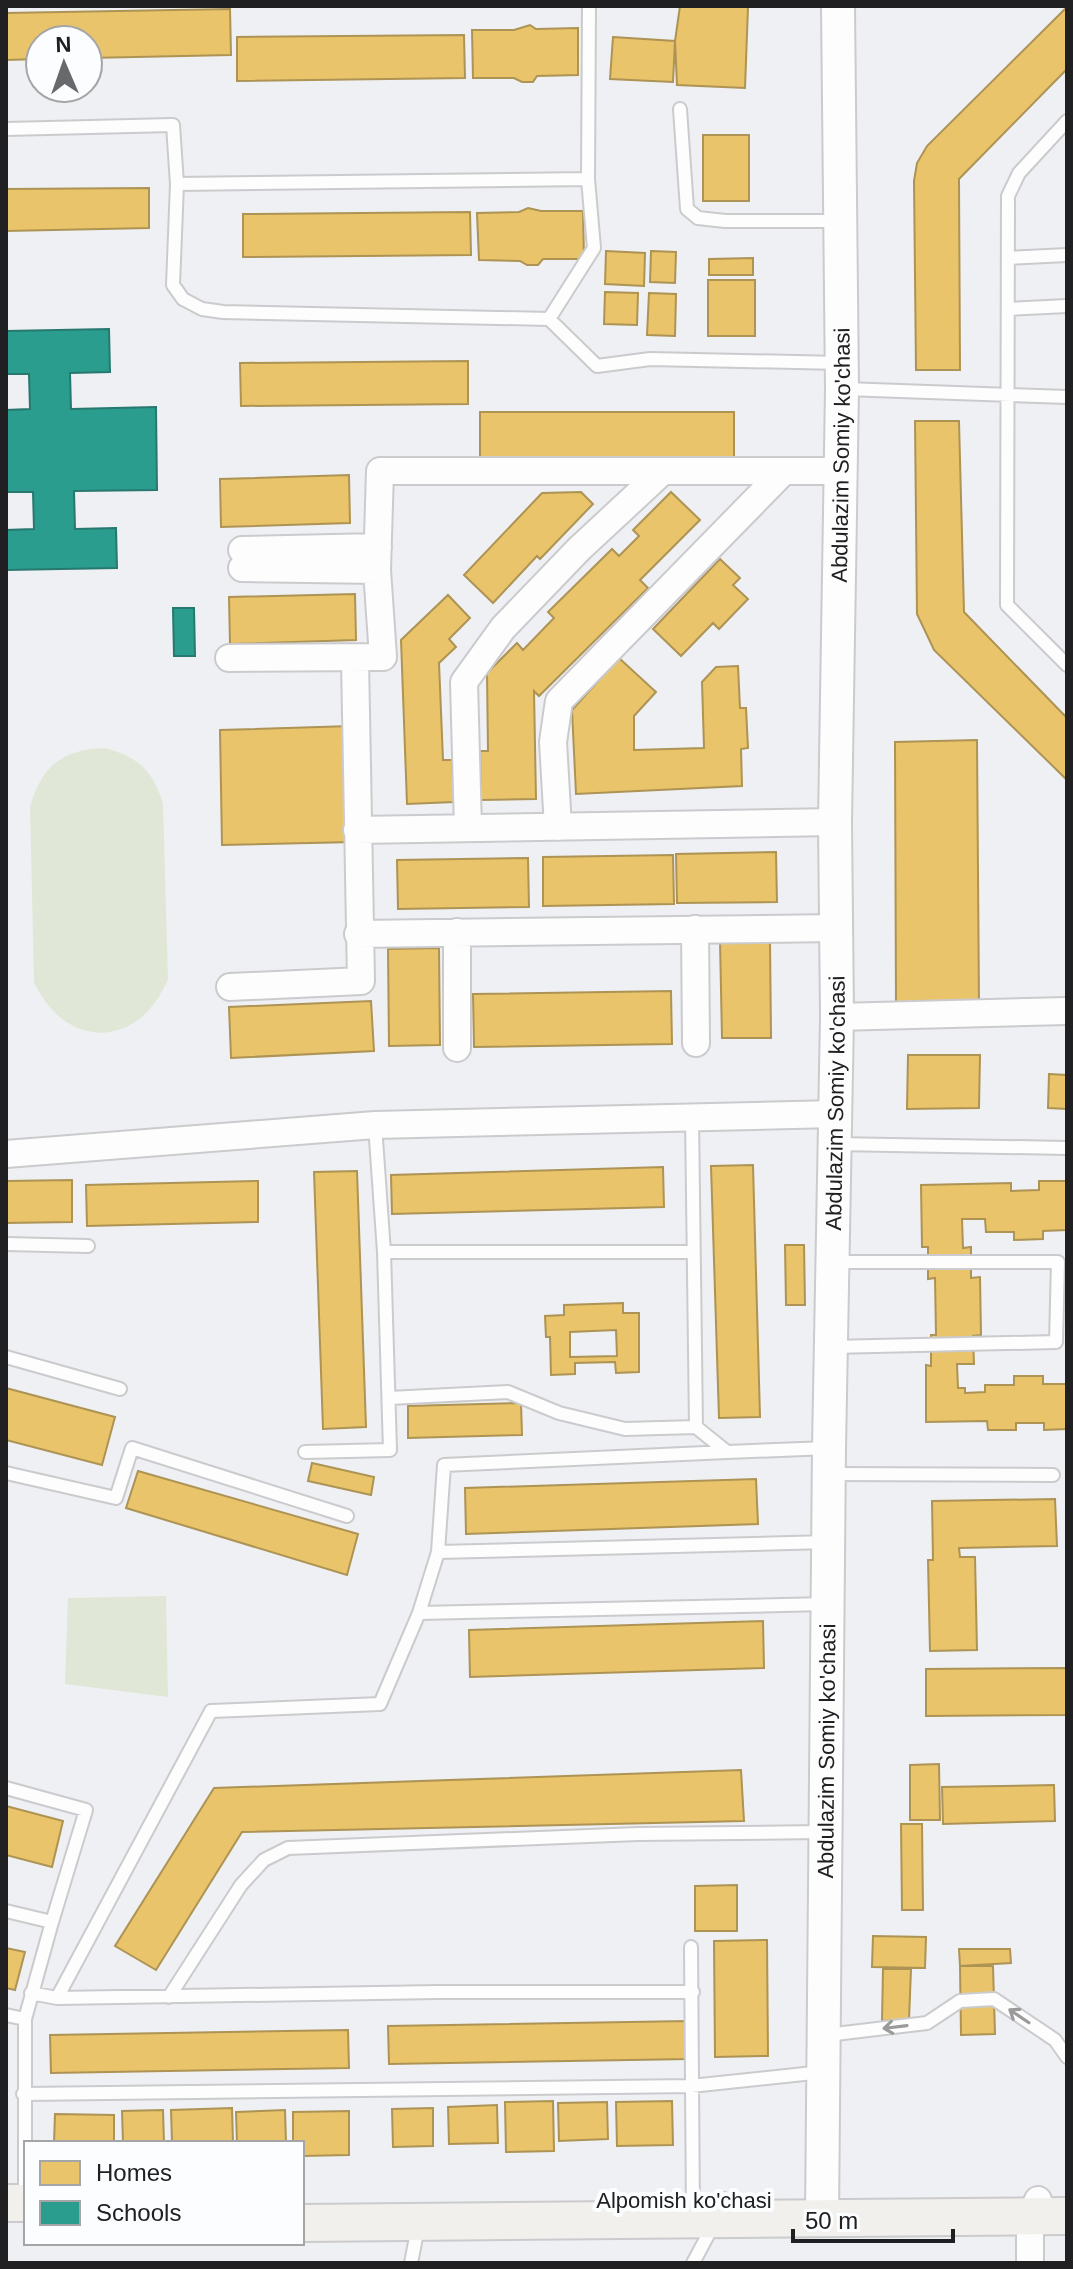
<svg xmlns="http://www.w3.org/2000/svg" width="1073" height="2269" font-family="Helvetica,sans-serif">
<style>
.green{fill:#e1e7d6}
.homes{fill:#e9c46a;stroke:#ad9354;stroke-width:2;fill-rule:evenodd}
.schools{fill:#2a9d8f;stroke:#27786e;stroke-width:2}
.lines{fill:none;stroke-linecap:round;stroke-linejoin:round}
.service-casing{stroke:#cbcbce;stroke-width:16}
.minor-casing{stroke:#cbcbce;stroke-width:30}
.tertiary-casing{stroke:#cbcbce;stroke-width:36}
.secondary-casing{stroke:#cbcbce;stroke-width:40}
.service{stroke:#fdfdfd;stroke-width:12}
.minor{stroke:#fdfdfd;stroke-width:26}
.tertiary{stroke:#fdfdfd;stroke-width:32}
.secondary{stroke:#f2f0ec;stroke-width:36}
.oneway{stroke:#9a9a9a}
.labels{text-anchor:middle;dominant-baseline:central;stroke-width:8;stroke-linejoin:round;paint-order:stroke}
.street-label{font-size:22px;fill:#202022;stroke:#fcfdff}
</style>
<rect width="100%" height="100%" fill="#eff0f4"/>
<path class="green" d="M 106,748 C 139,758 152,770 163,803 L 168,979 C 139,1049 66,1051 34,982 L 30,807 C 42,765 63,749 106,748 Z
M 166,1596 L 168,1697 L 65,1684 L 68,1598 Z"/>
<path class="homes" d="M 680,6 L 748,7 L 745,88 L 677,85 L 675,41 Z
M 1067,7 L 1067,69 L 959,179 L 960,370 L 916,370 L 914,181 L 917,163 L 927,146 Z
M 230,9 L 231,55 L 88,58 L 88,40 L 40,40 L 40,59 L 6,60 L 6,13 Z
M 530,25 L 536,29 L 578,28 L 578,75 L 537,76 L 533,82 L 522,82 L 514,78 L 473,78 L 472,30 L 514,30 Z
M 464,35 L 465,78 L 237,81 L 237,37 Z
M 613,37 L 675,41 L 673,82 L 610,79 Z
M 703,135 L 749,135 L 749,201 L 703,201 Z
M 149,188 L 149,228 L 6,231 L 6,189 Z
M 528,208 L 541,211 L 583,211 L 584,259 L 543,259 L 538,265 L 527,265 L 520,261 L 479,260 L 477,213 L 519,212 Z
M 470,212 L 471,255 L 243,257 L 243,214 Z
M 606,251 L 645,253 L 644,286 L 605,284 Z
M 651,251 L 676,252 L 675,283 L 650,282 Z
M 753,258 L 753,275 L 709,275 L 709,259 Z
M 708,280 L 755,280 L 755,336 L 708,336 Z
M 605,292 L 638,293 L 637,325 L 604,324 Z
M 649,293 L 676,294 L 675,336 L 647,335 Z
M 468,361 L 468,404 L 241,406 L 240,363 Z
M 480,412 L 734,412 L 734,461 L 480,460 Z
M 915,421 L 959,421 L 964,612 L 1067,718 L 1067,780 L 934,650 L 917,614 Z
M 349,475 L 350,523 L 221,527 L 220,479 Z
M 581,492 L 593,504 L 540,559 L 537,556 L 493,603 L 464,575 L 542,493 Z
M 671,492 L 700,520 L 640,580 L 648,588 L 539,696 L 534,691 L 536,799 L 481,800 L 480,751 L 488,751 L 487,673 L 517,643 L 523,650 L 554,618 L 548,612 L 612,549 L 619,556 L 639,536 L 633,530 Z
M 720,559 L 740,578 L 733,585 L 748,599 L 719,629 L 713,623 L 681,656 L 653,629 Z
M 355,594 L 356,640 L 230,644 L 229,597 Z
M 448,595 L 470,618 L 449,639 L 456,647 L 439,663 L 443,760 L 452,760 L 454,802 L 407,804 L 401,640 Z
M 619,658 L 656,692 L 634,716 L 634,750 L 704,748 L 702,682 L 716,667 L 738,666 L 740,708 L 746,708 L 748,748 L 741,749 L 742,786 L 576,794 L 572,710 Z
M 351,726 L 354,842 L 222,845 L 220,730 Z
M 977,740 L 979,1006 L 896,1008 L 895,742 Z
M 776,852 L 777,902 L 677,903 L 676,854 Z
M 673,855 L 674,904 L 543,906 L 543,857 Z
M 528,858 L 529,907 L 398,909 L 397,860 Z
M 720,941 L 770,941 L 771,1038 L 722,1038 Z
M 439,948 L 440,1045 L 389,1046 L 388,949 Z
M 671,991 L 672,1044 L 474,1047 L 473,994 Z
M 371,1001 L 374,1051 L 231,1058 L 229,1007 Z
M 908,1055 L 980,1055 L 979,1108 L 907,1109 Z
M 1049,1074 L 1067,1075 L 1067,1109 L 1048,1108 Z
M 753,1165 L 760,1417 L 719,1418 L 711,1166 Z
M 663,1167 L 664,1207 L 392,1214 L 391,1175 Z
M 357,1171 L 366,1427 L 323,1429 L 314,1172 Z
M 72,1180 L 72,1222 L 6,1223 L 6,1181 Z
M 258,1181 L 258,1222 L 87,1226 L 86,1185 Z
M 1039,1181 L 1067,1181 L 1067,1230 L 1043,1231 L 1043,1239 L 1014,1240 L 1014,1232 L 986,1232 L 985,1219 L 962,1219 L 963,1248 L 971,1247 L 971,1278 L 980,1277 L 981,1335 L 973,1336 L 974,1364 L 957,1364 L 958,1388 L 965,1388 L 965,1393 L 985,1392 L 985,1385 L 1014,1385 L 1014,1376 L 1043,1376 L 1043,1384 L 1067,1384 L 1067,1429 L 1044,1430 L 1044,1423 L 1016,1423 L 1016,1430 L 988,1430 L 987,1421 L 926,1422 L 926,1365 L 931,1366 L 931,1335 L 936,1335 L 935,1278 L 928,1279 L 928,1247 L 922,1247 L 921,1185 L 1011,1183 L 1011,1191 L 1039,1190 Z
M 785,1245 L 804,1245 L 805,1305 L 786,1305 Z
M 623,1303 L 623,1313 L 639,1313 L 639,1372 L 616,1373 L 615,1362 L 575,1363 L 575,1374 L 551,1375 L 550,1337 L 546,1337 L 545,1316 L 564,1315 L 564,1305 ZM 616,1330 L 617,1356 L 570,1357 L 570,1332 Z
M 6,1388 L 115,1417 L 102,1465 L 6,1440 Z
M 521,1403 L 522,1435 L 408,1438 L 408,1406 Z
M 312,1463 L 374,1477 L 371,1495 L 308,1481 Z
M 138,1471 L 358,1534 L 347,1575 L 126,1508 Z
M 756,1479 L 758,1524 L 466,1534 L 465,1488 Z
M 1055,1499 L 1057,1546 L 959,1548 L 960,1557 L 975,1557 L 977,1650 L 930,1651 L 928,1560 L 933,1560 L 932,1501 Z
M 763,1621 L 764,1668 L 470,1677 L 469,1630 Z
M 1067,1668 L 1067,1715 L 926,1716 L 926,1669 Z
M 939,1764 L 940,1820 L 910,1820 L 910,1765 Z
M 741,1770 L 744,1821 L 242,1832 L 156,1970 L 115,1946 L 214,1788 Z
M 1054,1785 L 1055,1821 L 943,1824 L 942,1787 Z
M 6,1806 L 63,1821 L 52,1867 L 6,1855 Z
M 901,1824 L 922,1824 L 923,1910 L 902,1910 Z
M 737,1885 L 737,1931 L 695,1931 L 695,1886 Z
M 873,1936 L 926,1937 L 925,1968 L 872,1967 Z
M 767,1940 L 768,2056 L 715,2057 L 714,1941 Z
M 6,1948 L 25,1952 L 15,1990 L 6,1988 Z
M 959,1949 L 1010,1949 L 1011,1963 L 960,1966 Z
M 960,1966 L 993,1966 L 995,2034 L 961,2035 Z
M 883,1969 L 911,1969 L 909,2020 L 882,2021 Z
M 688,2021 L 689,2059 L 389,2064 L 388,2026 Z
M 348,2030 L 349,2068 L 51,2073 L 50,2035 Z
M 553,2101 L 554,2151 L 506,2152 L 505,2102 Z
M 672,2101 L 673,2145 L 617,2146 L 616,2102 Z
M 607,2102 L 608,2139 L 559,2141 L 558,2103 Z
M 497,2105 L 498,2143 L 449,2144 L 448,2107 Z
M 232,2108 L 233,2143 L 172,2143 L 171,2110 Z
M 433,2108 L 433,2146 L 393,2147 L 392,2109 Z
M 163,2110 L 164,2143 L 123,2143 L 122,2111 Z
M 285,2110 L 286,2143 L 237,2143 L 236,2112 Z
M 349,2111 L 349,2155 L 302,2156 L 302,2143 L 293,2143 L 293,2112 Z
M 55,2114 L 114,2115 L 114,2143 L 54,2143 Z"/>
<path class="schools" d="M 109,329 L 110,372 L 70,373 L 71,409 L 156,407 L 157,490 L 74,491 L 75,529 L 116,528 L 117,568 L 6,570 L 6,530 L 34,529 L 33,492 L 6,492 L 6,410 L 30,409 L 29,374 L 6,374 L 6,331 Z
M 173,608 L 194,608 L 195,656 L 174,656 Z"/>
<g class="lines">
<g class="service-casing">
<path id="service" d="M 680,109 L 687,209 L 698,218 L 725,221 L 838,221
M 1067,121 L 1019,173 L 1008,196 L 1007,605 L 1067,665
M 6,129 L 173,125 L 177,184 L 173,285 L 183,299 L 202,309 L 223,312 L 549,319 L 594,248 L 588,179 L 177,184
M 588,179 L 589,6
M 1008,258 L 1067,255
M 1008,309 L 1067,306
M 549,319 L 597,366 L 650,359 L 841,363
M 845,389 L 1067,397
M 692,1117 L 696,1427 L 727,1452 L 829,1448
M 375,1125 L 384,1252 L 693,1252
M 835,1144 L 1067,1148
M 6,1244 L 88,1246
M 831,1347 L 1056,1342 L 1058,1262 L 835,1262
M 6,1357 L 120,1389
M 389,1398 L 508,1392 L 559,1413 L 625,1429 L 696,1427
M 305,1452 L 390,1450 L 384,1252
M 6,1473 L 116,1498 L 132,1448 L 347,1516
M 832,1474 L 1053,1475
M 438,1552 L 828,1542
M 419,1613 L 827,1604
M 6,1788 L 86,1810 L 52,1922
M 6,1911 L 52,1922 L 25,2019 L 25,2199
M 691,1947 L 693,2216
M 31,1993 L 57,1998 L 438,1992 L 693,1992
M 169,1997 L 241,1885 L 264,1860 L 288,1848 L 638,1834 L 822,1832
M 57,1998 L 211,1711 L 380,1704 L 419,1613 L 438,1552 L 444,1465 L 727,1452
M 6,2015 L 25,2019
M 827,2035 L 927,2023 L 960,2001 L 994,1999 L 1055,2040 L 1067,2057
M 23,2094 L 691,2086 L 823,2072
M 411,2263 L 418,2227
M 693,2263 L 717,2218 L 724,2199"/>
</g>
<g class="minor-casing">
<path id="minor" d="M 242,550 L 378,547
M 242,568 L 377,570
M 229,658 L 383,657 L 377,570 L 380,471 L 841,471
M 558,827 L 553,742 L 559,701 L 784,471
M 468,828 L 464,682 L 503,628 L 579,549 L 663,471
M 357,830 L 835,822
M 695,929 L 696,1043
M 457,932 L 457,1048
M 358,934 L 837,928
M 230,987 L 361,981 L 355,659
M 837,1017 L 1067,1011
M 6,1154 L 375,1125 L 836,1114
M 1030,2263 L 1030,2217 L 1038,2200"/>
</g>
<g class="tertiary-casing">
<g id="tertiary">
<path id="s1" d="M 822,2219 L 829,1448 L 837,1017 L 835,822 L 842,389 L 838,6"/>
</g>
</g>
<g class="secondary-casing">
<path id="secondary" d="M 6,2203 L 26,2203
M 302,2223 L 1067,2216"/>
</g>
<use href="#service" class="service"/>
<use href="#minor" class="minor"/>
<use href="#tertiary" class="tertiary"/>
<use href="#secondary" class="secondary"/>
</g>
<defs><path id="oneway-shaft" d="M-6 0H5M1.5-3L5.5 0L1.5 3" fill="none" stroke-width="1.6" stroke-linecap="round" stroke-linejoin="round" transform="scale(2)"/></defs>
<g class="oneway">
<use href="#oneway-shaft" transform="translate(1019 2016) rotate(-146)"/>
<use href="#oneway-shaft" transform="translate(895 2027) rotate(173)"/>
</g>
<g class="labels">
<g class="street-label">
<text stroke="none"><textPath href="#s1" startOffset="1764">Abdulazim Somiy ko'chasi</textPath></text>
<text stroke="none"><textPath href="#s1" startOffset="1116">Abdulazim Somiy ko'chasi</textPath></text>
<text stroke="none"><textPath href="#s1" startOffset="468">Abdulazim Somiy ko'chasi</textPath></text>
<text x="684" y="2200">Alpomish ko'chasi</text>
</g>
</g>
<rect width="1073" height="2269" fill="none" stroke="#202022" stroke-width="16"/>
<rect x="24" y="2141" width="280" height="104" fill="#fcfdff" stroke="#a4a5a7" stroke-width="2"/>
<rect x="40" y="2161" width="40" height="24" fill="#e9c46a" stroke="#a4a5a7" stroke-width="2"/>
<text x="96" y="2181" font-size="24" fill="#202022">Homes</text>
<rect x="40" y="2201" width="40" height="24" fill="#2a9d8f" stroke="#a4a5a7" stroke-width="2"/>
<text x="96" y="2221" font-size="24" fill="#202022">Schools</text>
<g transform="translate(64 64) rotate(358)"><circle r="38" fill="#fcfdff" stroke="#a4a5a7" stroke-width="2"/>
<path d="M0-6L14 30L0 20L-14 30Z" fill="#68696c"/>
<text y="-12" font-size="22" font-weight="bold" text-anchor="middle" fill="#202022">N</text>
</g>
<path d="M793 2229v12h160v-12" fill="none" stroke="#202022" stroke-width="4"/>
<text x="805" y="2229" font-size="24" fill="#202022" stroke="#fcfdff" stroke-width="6" paint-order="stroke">50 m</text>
</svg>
